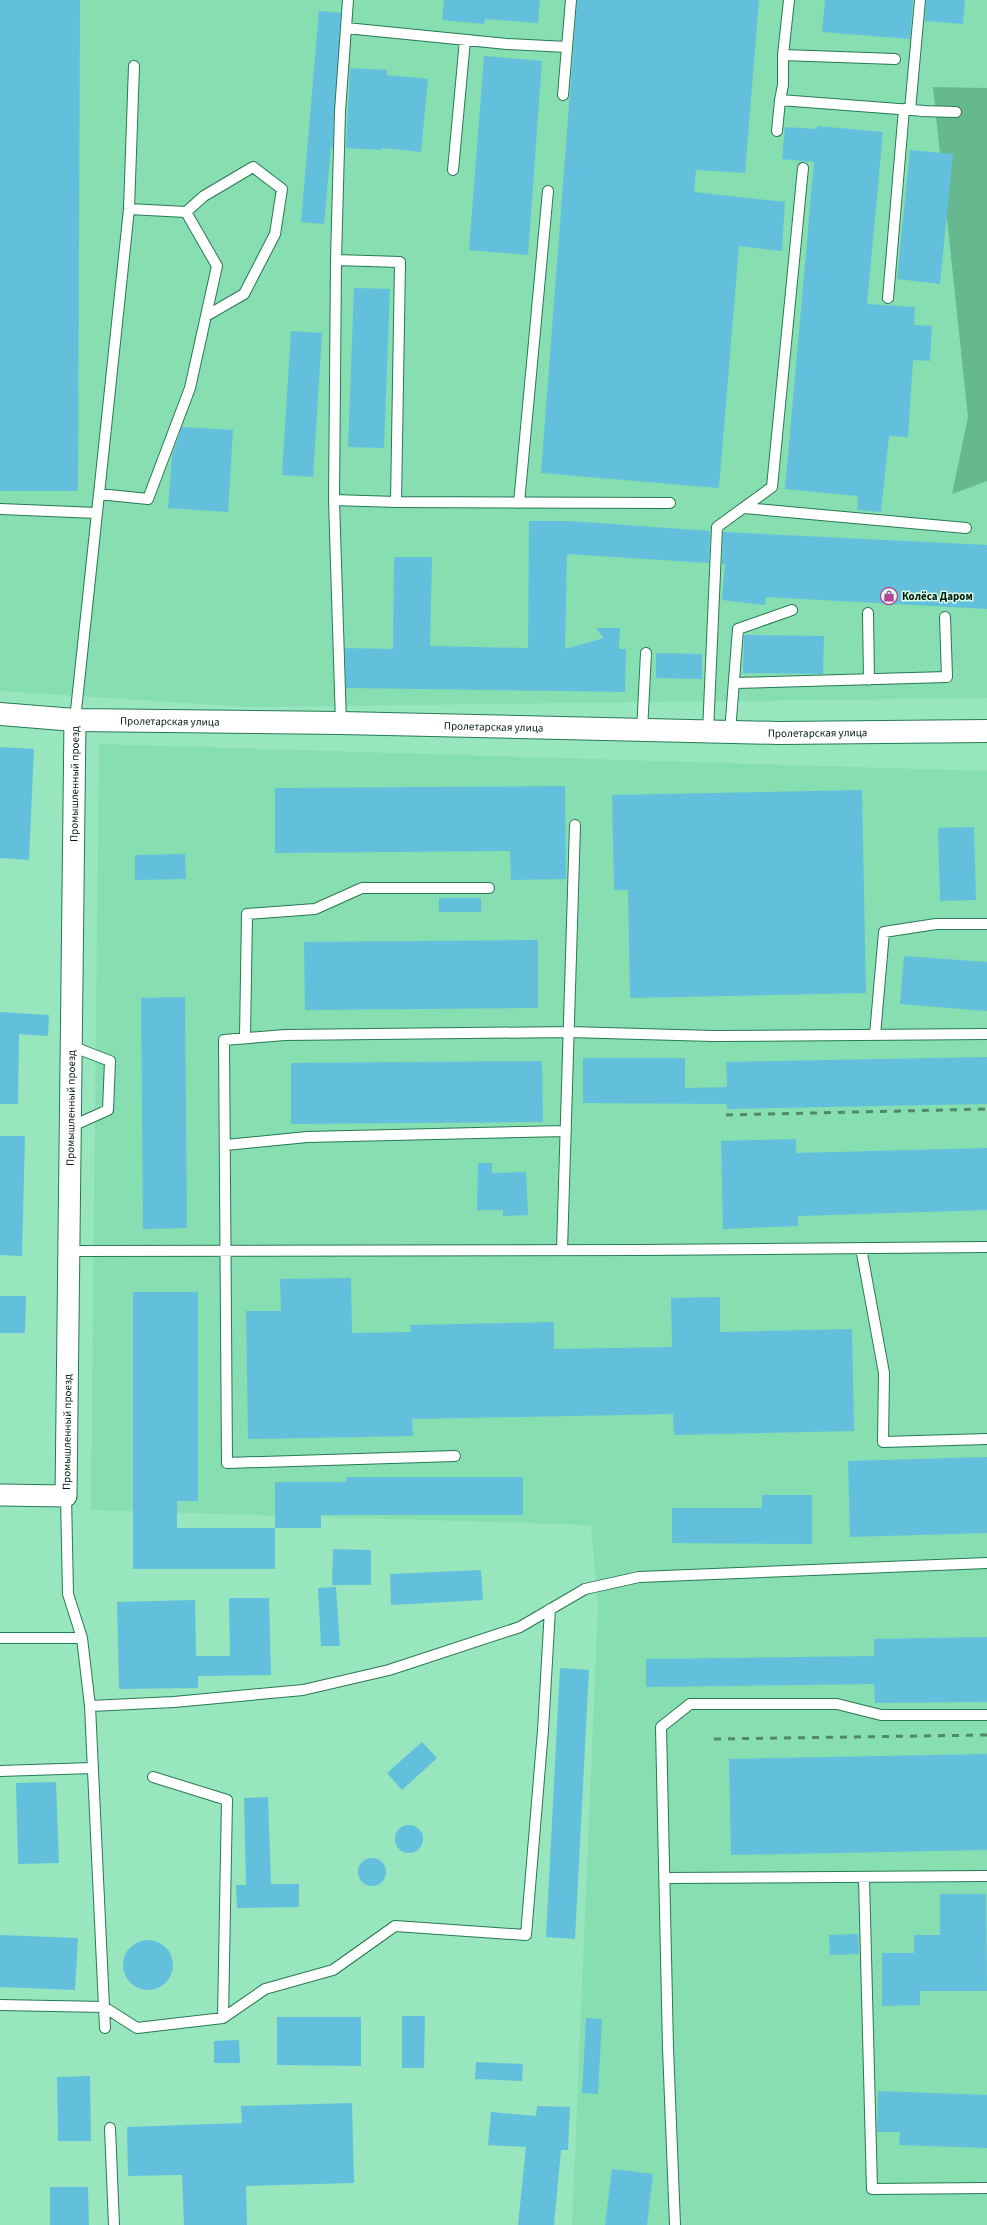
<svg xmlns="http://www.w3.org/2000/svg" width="987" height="2225" font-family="'Source Sans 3',sans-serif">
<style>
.built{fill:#86deb1}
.green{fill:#66b88e}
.building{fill:#63c0dd}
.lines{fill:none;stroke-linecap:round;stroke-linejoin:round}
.service-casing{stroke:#287955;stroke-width:12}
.minor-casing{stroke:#287955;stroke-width:23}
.tertiary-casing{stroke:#287955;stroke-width:24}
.service{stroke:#fff;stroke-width:10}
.minor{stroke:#fff;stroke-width:21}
.tertiary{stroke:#fff;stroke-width:22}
.rail{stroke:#52876c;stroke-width:3;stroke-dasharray:7 7;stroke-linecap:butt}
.labels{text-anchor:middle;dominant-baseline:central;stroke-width:3;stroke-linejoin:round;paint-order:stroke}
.poi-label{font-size:11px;font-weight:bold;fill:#01180d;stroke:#d8fee8;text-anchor:start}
.street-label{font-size:11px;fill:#01180d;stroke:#d8fee8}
</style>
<rect width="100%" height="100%" fill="#97e6bd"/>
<path class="built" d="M 0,0 L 987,0 L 987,698 L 249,707 L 0,691 Z
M 99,744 L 987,771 L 987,2225 L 572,2225 L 598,1606 L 591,1525 L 91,1510 Z"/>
<path class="green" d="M 933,87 L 987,88 L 987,481 L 952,494 L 968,417 Z"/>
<path class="building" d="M 0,0 L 80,0 L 78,491 L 0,491 Z
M 444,0 L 540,0 L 538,23 L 485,19 L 484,24 L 442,20 Z
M 577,0 L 759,0 L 745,173 L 696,170 L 694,192 L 785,202 L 782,251 L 739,246 L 719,488 L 541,473 Z
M 825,0 L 913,0 L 910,39 L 822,32 Z
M 926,0 L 965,0 L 963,24 L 925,21 Z
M 319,11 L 341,13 L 333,147 L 331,147 L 324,224 L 301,222 Z
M 484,56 L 542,61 L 528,255 L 469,250 Z
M 350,68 L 387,70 L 387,75 L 428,79 L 421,152 L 382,148 L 382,150 L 346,148 Z
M 817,126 L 883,132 L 867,304 L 915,307 L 914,325 L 932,326 L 930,361 L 913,360 L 908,437 L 889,436 L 881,512 L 857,510 L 858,496 L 785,489 L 814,162 L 782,159 L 785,127 L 817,129 Z
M 910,150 L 953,154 L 940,284 L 897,279 Z
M 354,288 L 390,289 L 384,448 L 348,447 Z
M 291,331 L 322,333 L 313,477 L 282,475 Z
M 182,427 L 233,430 L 228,512 L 168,508 L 172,455 Z
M 529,521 L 569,521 L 710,531 L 709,563 L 567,554 L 565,649 L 604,638 L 596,628 L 620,628 L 619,649 L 626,649 L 625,692 L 346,688 L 345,648 L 393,649 L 394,557 L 432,557 L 430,646 L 528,648 Z
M 723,532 L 987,545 L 987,609 L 766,597 L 765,605 L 722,600 L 725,564 L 722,564 Z
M 744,635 L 824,636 L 823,674 L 743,673 Z
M 656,653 L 702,654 L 702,679 L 656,678 Z
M 0,747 L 34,749 L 29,860 L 0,858 Z
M 565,786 L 566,879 L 511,880 L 510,851 L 275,853 L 275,788 Z
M 862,790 L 866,993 L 630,998 L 628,890 L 614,890 L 612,795 Z
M 974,827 L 976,900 L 940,901 L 938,828 Z
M 185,854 L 186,879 L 135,880 L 135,855 Z
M 439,898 L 481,898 L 481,912 L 439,912 Z
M 538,940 L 538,1008 L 305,1010 L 304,942 Z
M 904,956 L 987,962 L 987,1011 L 900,1004 Z
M 185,997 L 187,1228 L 143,1229 L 141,998 Z
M 0,1012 L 49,1015 L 48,1036 L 19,1034 L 18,1104 L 0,1104 Z
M 987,1057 L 987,1104 L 727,1109 L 727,1104 L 583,1103 L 583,1058 L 685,1058 L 685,1088 L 727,1087 L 726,1062 Z
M 542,1061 L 543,1122 L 291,1124 L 291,1063 Z
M 0,1136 L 25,1136 L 22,1256 L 0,1255 Z
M 796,1139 L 796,1153 L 987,1148 L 987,1210 L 798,1216 L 798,1226 L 723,1229 L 721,1141 Z
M 478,1163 L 492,1163 L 492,1173 L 526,1172 L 528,1215 L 503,1216 L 503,1210 L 477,1210 Z
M 351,1278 L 352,1333 L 411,1332 L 410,1325 L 554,1322 L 554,1349 L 672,1347 L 671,1298 L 720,1297 L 720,1332 L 852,1329 L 854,1431 L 674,1435 L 673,1414 L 412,1419 L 413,1436 L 248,1439 L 246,1311 L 281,1311 L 280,1279 Z
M 133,1292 L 198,1292 L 198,1501 L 177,1501 L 177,1528 L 275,1528 L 275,1569 L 133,1569 Z
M 0,1296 L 26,1296 L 25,1333 L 0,1333 Z
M 987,1457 L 987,1533 L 850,1537 L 848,1461 Z
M 346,1477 L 523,1477 L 523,1515 L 321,1515 L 321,1528 L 275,1528 L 275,1482 L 346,1482 Z
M 762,1495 L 812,1495 L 812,1544 L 672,1543 L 672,1508 L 762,1508 Z
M 333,1549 L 371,1550 L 371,1585 L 332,1585 Z
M 481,1570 L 483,1600 L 391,1605 L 390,1574 Z
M 336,1587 L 340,1646 L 321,1646 L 318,1588 Z
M 229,1598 L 269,1598 L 271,1675 L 198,1676 L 198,1688 L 119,1689 L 117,1602 L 195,1600 L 196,1656 L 230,1656 Z
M 987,1637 L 987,1702 L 875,1703 L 874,1684 L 646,1687 L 646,1659 L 874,1656 L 874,1639 Z
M 560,1668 L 589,1670 L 575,1939 L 546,1937 Z
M 422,1742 L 437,1758 L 402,1790 L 387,1773 Z
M 987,1754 L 987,1850 L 731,1855 L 729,1759 Z
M 56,1782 L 59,1863 L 18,1864 L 16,1783 Z
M 268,1797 L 271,1884 L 299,1884 L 299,1907 L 237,1908 L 236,1885 L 246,1885 L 244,1798 Z
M395 1839a14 14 0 1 1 28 0a14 14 0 1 1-28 0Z
M358 1872a14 14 0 1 1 28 0a14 14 0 1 1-28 0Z
M 940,1894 L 986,1894 L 987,1991 L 920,1991 L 920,2005 L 882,2006 L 882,1953 L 914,1953 L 914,1935 L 940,1935 Z
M 858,1934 L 859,1954 L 830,1955 L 829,1935 Z
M 0,1935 L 78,1938 L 75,1990 L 0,1987 Z
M123 1965a25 25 0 1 1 50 0a25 25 0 1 1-50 0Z
M 402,2016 L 425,2016 L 424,2068 L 402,2068 Z
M 277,2017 L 361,2017 L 361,2066 L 277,2065 Z
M 586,2018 L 602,2019 L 598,2094 L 582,2093 Z
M 239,2040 L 240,2063 L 214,2063 L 214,2041 Z
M 476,2062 L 523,2064 L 522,2081 L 475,2079 Z
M 90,2076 L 91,2141 L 58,2141 L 57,2077 Z
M 878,2091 L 987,2095 L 987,2148 L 899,2145 L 900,2132 L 877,2132 Z
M 352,2103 L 354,2183 L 246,2186 L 247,2225 L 184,2225 L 182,2175 L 128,2176 L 127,2127 L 242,2123 L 241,2106 Z
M 537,2106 L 570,2107 L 568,2150 L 561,2150 L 554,2225 L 518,2225 L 526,2147 L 488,2145 L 491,2112 L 536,2116 Z
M 612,2169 L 653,2174 L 647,2225 L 605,2225 Z
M 50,2187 L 88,2187 L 89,2225 L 50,2225 Z"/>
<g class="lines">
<g class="service-casing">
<path id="service" d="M 789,0 L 783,55 L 783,85 L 780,100 L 925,111
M 346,28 L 507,44 L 567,47
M 783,55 L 895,59
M 563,95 L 571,0
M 910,110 L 920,0
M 920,111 L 956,112
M 777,131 L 780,100
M 453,170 L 465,40
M 186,212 L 204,196 L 253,167 L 282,189 L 275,234 L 244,294 L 206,316
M 336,260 L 340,111 L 348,0
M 888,298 L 904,109
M 99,494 L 148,499 L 190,388 L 217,266 L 186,212 L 129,209
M 334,500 L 336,260 L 400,262 L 396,502 L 334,500 L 341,723
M 396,502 L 670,503
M 519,503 L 548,191
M 744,508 L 966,528
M 0,509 L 97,513 L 129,209 L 134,66
M 868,613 L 869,680
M 735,683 L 947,677 L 945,617
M 75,720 L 97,513
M 642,731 L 646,653
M 708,732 L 717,527 L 772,487 L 803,168
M 730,732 L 738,629 L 792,610
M 875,1035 L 884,932 L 936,924 L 987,924
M 245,1038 L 247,914 L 315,909 L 362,888 L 489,888
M 70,1127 L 108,1110 L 110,1061 L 71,1046
M 226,1145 L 307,1137 L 566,1131
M 861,1248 L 884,1373 L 883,1442 L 987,1439
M 562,1250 L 575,825
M 69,1251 L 642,1250 L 987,1247
M 455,1456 L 227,1463 L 224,1040 L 285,1035 L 569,1032 L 713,1036 L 987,1034
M 0,1638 L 82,1638
M 90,1706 L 174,1702 L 303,1690 L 389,1670 L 520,1627 L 585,1589 L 639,1577 L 987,1563
M 0,1771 L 93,1768
M 153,1777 L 227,1800 L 223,2018
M 665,1878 L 987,1876
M 864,1878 L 872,2189 L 987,2188
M 0,2005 L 104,2007 L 90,1706 L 82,1638 L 68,1594 L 66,1496
M 105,2028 L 104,2007 L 137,2028 L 223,2018 L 265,1989 L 333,1970 L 395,1926 L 526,1935 L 543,1730 L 550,1609
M 110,2128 L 114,2225
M 675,2225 L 668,2048 L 661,1727 L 690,1704 L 837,1704 L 881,1715 L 987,1715"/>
</g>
<g class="minor-casing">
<g id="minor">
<path id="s1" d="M 0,1495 L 66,1496 L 75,720"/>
</g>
</g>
<g class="tertiary-casing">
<g id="tertiary">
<path id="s2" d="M 0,714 L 75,720 L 341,723 L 779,733 L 987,731"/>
</g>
</g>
<use href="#service" class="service"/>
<use href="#minor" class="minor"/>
<use href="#tertiary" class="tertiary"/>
<path class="rail" d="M 726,1115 L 987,1109
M 714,1739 L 987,1735"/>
</g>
<defs>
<g id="shop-ring" transform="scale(0.9)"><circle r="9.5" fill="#d8fee8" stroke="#ba4399" stroke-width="1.5"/><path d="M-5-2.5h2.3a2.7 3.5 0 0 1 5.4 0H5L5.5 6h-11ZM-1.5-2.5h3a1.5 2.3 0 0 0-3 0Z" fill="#ba4399"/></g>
</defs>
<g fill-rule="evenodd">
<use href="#shop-ring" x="889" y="596"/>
</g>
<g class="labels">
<g class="poi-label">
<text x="902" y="596">Колёса Даром</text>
</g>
<g class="street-label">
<text stroke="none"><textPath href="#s2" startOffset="170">Пролетарская улица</textPath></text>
<text stroke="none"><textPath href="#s2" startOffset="494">Пролетарская улица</textPath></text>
<text stroke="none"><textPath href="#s2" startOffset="818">Пролетарская улица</textPath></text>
<text stroke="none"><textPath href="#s1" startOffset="778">Промышленный проезд</textPath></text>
<text stroke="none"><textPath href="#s1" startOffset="454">Промышленный проезд</textPath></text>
<text stroke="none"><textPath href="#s1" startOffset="130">Промышленный проезд</textPath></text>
</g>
</g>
</svg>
